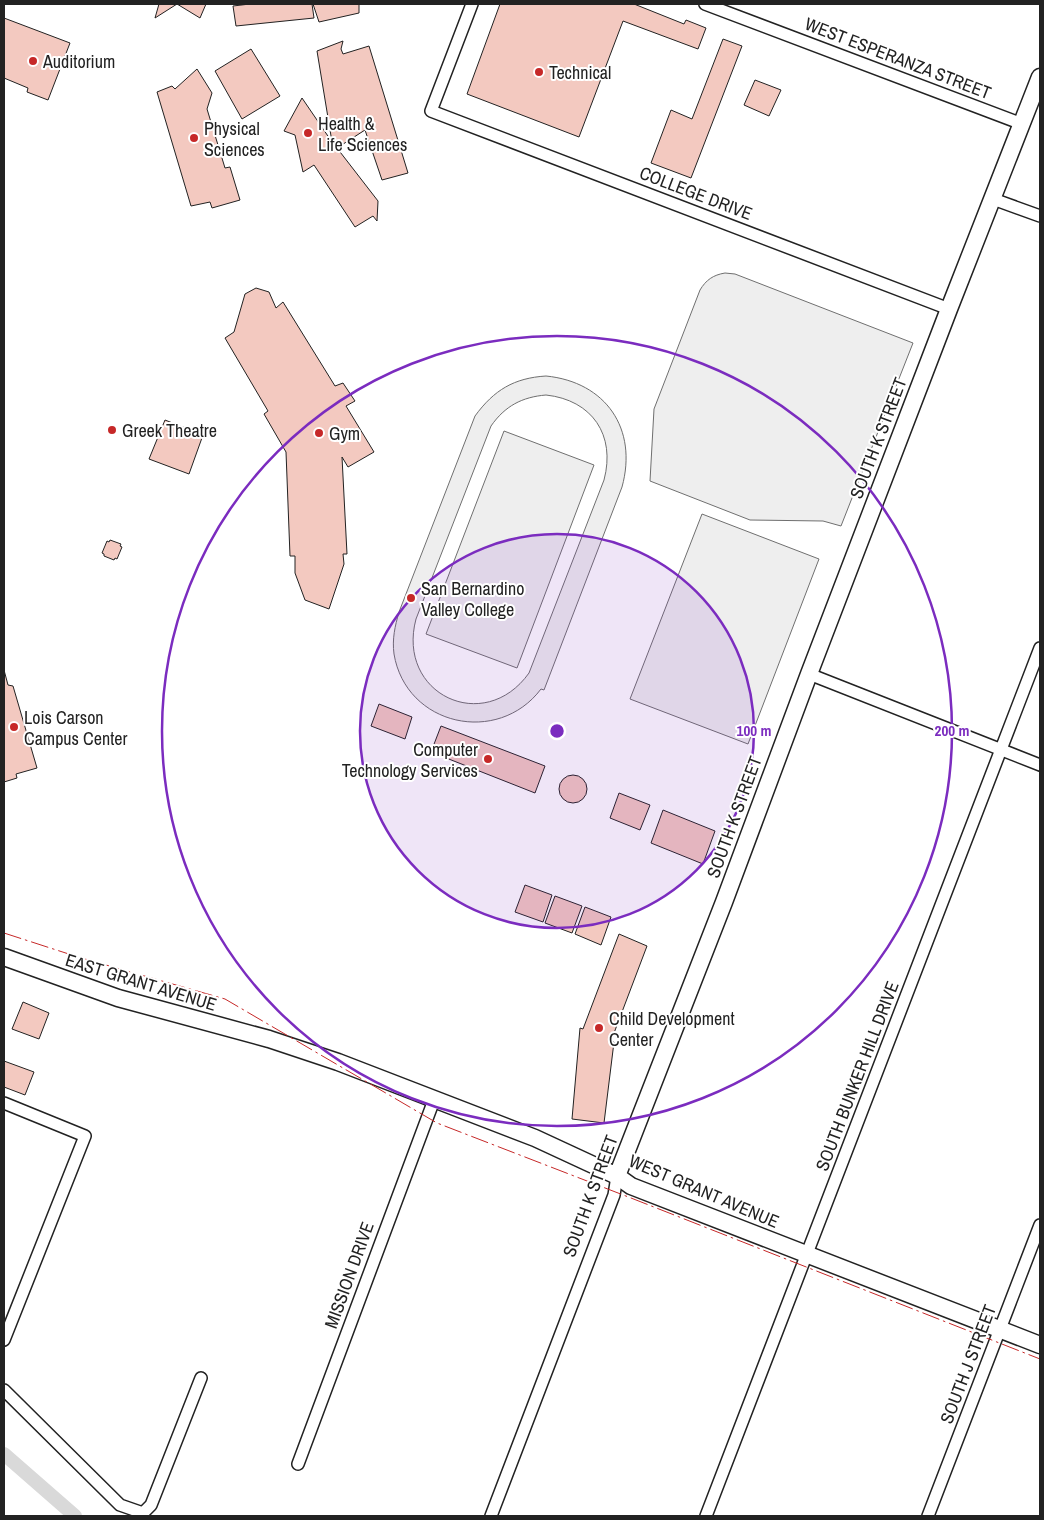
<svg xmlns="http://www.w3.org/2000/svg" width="1044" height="1520" font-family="'Archivo Narrow',sans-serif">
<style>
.park{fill:#eee;stroke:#6f6f6f;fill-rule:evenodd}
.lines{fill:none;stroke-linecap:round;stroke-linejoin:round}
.canal{stroke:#d9d9d9;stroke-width:14}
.building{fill:#f3c9c0;stroke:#222}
.street-casing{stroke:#222;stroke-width:14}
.secondary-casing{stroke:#222;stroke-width:19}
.street{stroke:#fff;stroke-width:11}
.secondary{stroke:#fff;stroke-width:16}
.power{stroke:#c62828;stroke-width:1;stroke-dasharray:18 4 2.5 4;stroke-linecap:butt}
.ring{fill:none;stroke:#7b2cbf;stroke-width:2.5}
.poi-dot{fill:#c62828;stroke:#fff;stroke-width:2}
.labels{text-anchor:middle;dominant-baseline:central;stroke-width:4;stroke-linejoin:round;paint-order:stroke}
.street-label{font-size:18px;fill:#222;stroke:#fff}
.poi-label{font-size:18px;fill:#222;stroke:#fff;text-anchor:start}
.centre{fill:#7b2cbf;stroke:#fff;stroke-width:2.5}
.ring-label{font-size:15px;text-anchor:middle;font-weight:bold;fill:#7b2cbf;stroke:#fff;stroke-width:4;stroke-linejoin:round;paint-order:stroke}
</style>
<rect width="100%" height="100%" fill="#fff"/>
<path class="park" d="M 725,273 L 735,274 L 913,343 L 841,526 L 823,521 L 750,520 L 650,481 L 654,409 L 700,290 C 706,280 713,275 725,273 Z
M 546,376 C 606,382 638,429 622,487 L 544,690 L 541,689 C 498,746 406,726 394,654 C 392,639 395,626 399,612 L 475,416 C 494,390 514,378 546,376 ZM 546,395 C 592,400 616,435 604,480 L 529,673 C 484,736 396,694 416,619 L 491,426 C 505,406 522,397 546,395 Z
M 504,431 L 594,465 L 517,668 L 426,634 Z
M 702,514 L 819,559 L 748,744 L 630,699 Z"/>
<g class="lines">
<path class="canal" d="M 4,1454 L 75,1516"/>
</g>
<path class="building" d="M 159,4 L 206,4 L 200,18 L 177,4 L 155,18 Z
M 250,4 L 312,4 L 314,18 L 236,26 L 233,6 Z
M 313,4 L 359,4 L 359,13 L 319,22 Z
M 500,4 L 634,4 L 684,24 L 686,20 L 706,28 L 698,49 L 623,21 L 579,137 L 467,94 Z
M 4,18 L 70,43 L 48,100 L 27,92 L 28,88 L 4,78 Z
M 723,39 L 742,46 L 691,178 L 651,163 L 671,110 L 692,119 Z
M 343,41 L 341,49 L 343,54 L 369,46 L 408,173 L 382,180 L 365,130 L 337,148 L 378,201 L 377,221 L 373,216 L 355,227 L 314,165 L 303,172 L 295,135 L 284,131 L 302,98 L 332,142 L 317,51 Z
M 251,49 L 280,96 L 242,119 L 215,71 Z
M 197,69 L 212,93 L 207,109 L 225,168 L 230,167 L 240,200 L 212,208 L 210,202 L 191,206 L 157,92 L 172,86 L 175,89 Z
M 755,80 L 781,90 L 769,116 L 744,105 Z
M 256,288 L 269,292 L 276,308 L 283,302 L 335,386 L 343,383 L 355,401 L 346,406 L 374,452 L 348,467 L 342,457 L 347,554 L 343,554 L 344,564 L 329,609 L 305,600 L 295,573 L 295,556 L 290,556 L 286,452 L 264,414 L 268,411 L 225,338 L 234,332 L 245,294 Z
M 165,420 L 203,435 L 189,474 L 149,459 Z
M 110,540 L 121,544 L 120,546 L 122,547 L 117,559 L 115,558 L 114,560 L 104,556 L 104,554 L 102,553 L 107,541 L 109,542 Z
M 4,670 L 8,685 L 13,686 L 37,768 L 16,774 L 17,778 L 4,782 Z
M 379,704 L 412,717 L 405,739 L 371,726 Z
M 441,726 L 545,766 L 535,793 L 431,752 Z
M559 789a14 14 0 1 1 28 0a14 14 0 1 1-28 0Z
M 619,793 L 650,805 L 640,830 L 610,818 Z
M 663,810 L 715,831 L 703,864 L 651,843 Z
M 525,885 L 552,895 L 543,922 L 515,912 Z
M 555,896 L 582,906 L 572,933 L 545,923 Z
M 585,907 L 611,917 L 601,945 L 575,934 Z
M 619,934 L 647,946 L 611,1041 L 614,1042 L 604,1123 L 572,1119 L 580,1028 L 583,1029 Z
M 23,1002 L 49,1013 L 39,1039 L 12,1029 Z
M 4,1061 L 34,1072 L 25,1095 L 4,1087 Z"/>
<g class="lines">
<g class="street-casing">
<path id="street" d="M 472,4 L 431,111 L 949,309
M 705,4 L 1022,124
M 993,199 L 1040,216
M 809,674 L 1040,765
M 4,1103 L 85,1136 L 4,1340
M 4,1390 L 120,1505 L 143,1513 L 151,1505 L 201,1378
M 298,1464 L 434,1100
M 491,1516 L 614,1195 L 617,1176
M 706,1516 L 1040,648
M 928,1516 L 1040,1225"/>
</g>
<g class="secondary-casing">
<path id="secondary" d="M 4,957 L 118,998 L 269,1039 L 338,1062 L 535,1138 L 617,1176 L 631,1186 L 1040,1345
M 617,1176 L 724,902 L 809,674 L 949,309 L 1040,77"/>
</g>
<use href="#street" class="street"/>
<use href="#secondary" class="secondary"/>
<path class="power" d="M 4,933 L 78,957 L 225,999 L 437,1123 L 631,1198 L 1040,1359"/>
</g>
<circle cx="557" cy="731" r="197" fill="#7b2cbf" fill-opacity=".12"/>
<g class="ring">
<circle cx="557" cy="731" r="197"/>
<circle cx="557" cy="731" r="395"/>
</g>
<g class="poi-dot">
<circle cx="33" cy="61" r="5"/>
<circle cx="539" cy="72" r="5"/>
<circle cx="308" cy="133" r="5"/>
<circle cx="194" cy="138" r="5"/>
<circle cx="112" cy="430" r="5"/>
<circle cx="319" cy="433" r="5"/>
<circle cx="411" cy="598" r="5"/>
<circle cx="14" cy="727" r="5"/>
<circle cx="488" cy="759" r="5"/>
<circle cx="599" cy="1028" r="5"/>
</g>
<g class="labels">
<g class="street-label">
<text transform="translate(898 58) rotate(21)">WEST ESPERANZA STREET</text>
<text transform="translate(696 193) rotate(21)">COLLEGE DRIVE</text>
<text transform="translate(878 438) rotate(-69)">SOUTH K STREET</text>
<text transform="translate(734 817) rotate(-70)">SOUTH K STREET</text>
<text transform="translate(141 982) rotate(17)">EAST GRANT AVENUE</text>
<text transform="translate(857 1076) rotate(-69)">SOUTH BUNKER HILL DRIVE</text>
<text transform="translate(704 1191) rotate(23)">WEST GRANT AVENUE</text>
<text transform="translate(590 1196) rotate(-70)">SOUTH K STREET</text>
<text transform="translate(349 1275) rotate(-70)">MISSION DRIVE</text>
<text transform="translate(968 1364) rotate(-69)">SOUTH J STREET</text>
</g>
<g class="poi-label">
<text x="43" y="61">Auditorium</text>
<text x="549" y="72">Technical</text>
<text x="318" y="123">Health &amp;<tspan x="318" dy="21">Life Sciences</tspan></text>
<text x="204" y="128">Physical<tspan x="204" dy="21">Sciences</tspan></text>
<text x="122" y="430">Greek Theatre</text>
<text x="329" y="433">Gym</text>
<text x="421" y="588">San Bernardino<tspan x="421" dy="21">Valley College</tspan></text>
<text x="24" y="717">Lois Carson<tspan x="24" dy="21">Campus Center</tspan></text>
<text x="478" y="749" text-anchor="end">Computer<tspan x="478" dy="21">Technology Services</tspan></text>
<text x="609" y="1018">Child Development<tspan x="609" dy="21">Center</tspan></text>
</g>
</g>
<circle cx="557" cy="731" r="8" class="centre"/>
<g class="ring-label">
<text x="754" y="736">100 m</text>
<text x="952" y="736">200 m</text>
</g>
<rect width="1044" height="1520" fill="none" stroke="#222222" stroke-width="10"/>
</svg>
